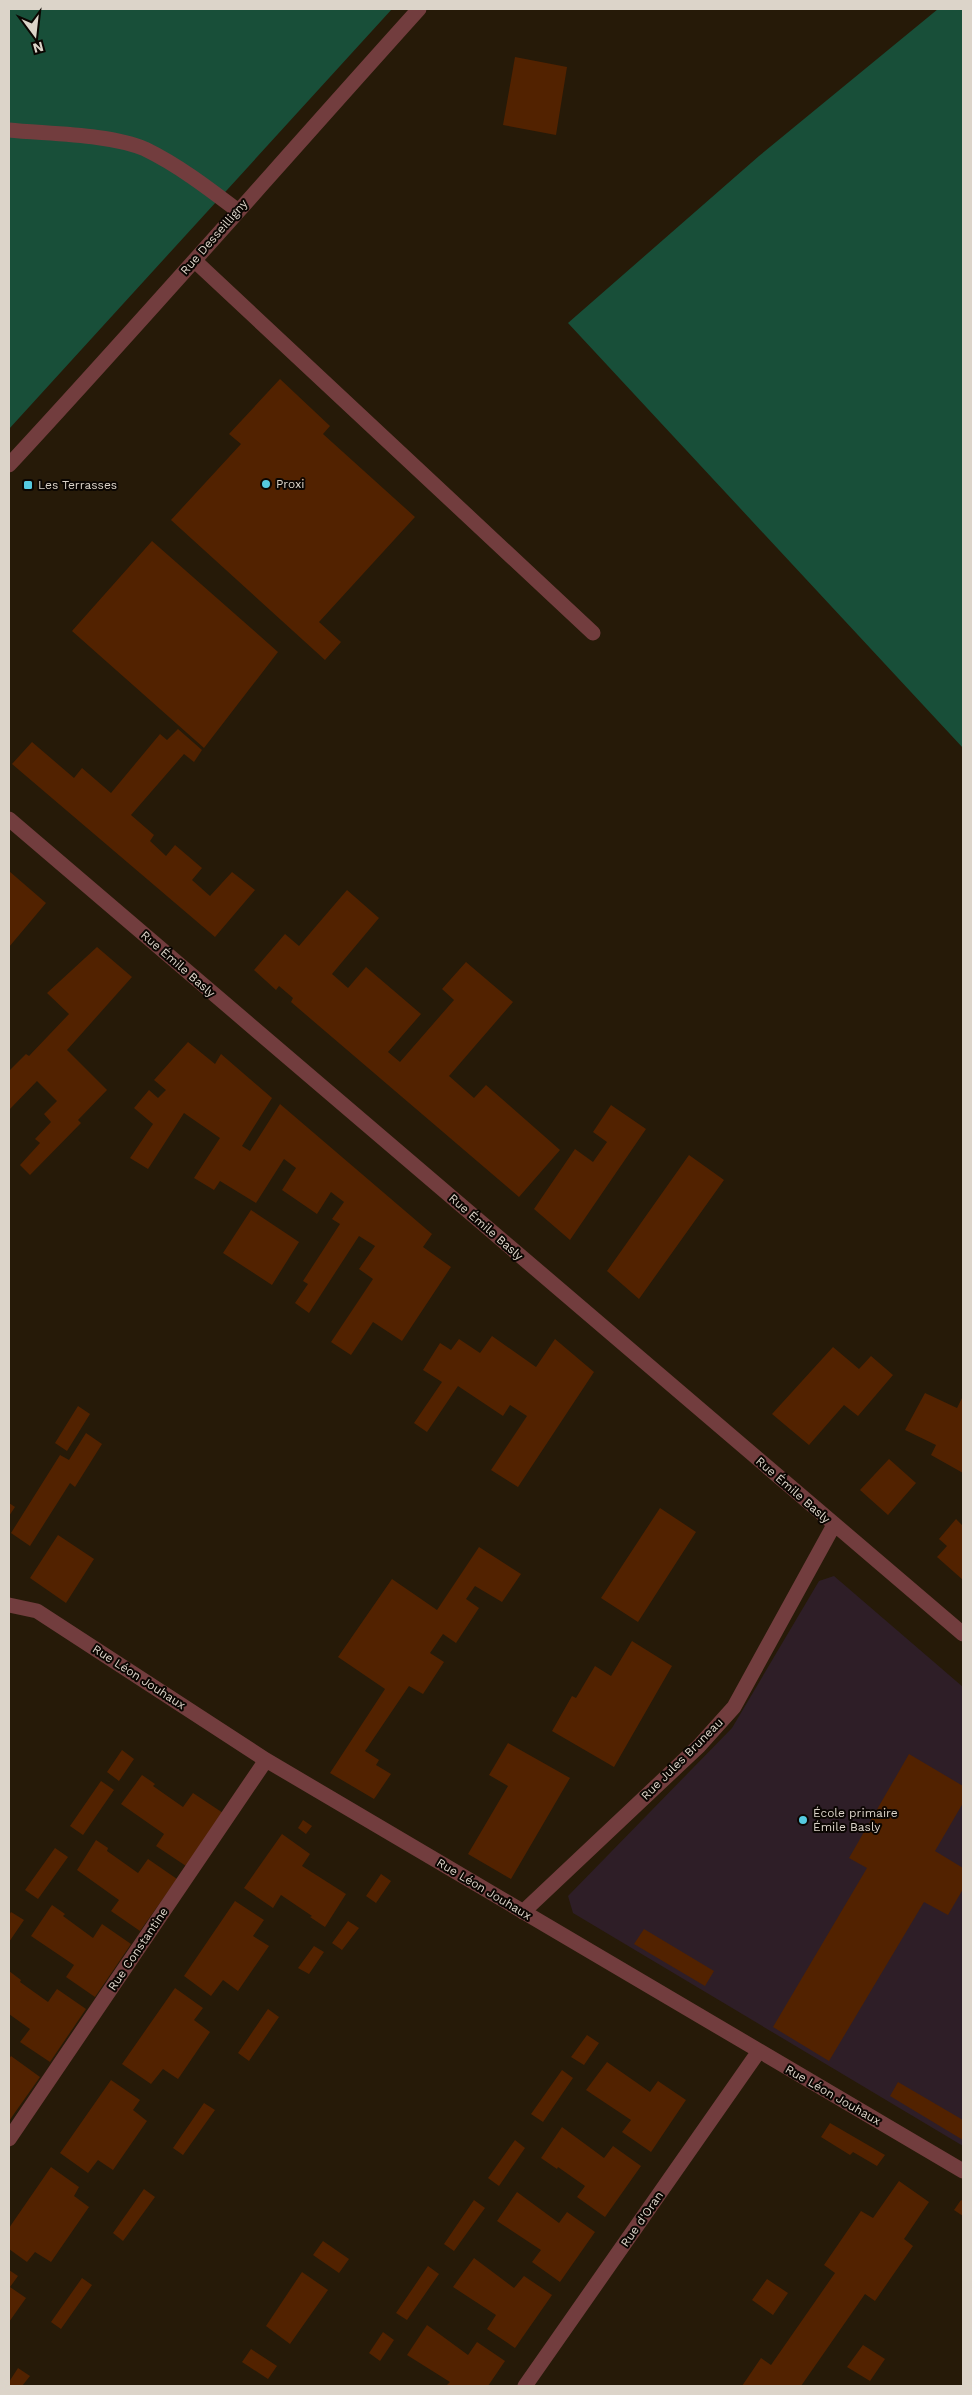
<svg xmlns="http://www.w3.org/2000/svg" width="972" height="2395" font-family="'Work Sans',sans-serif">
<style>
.education{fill:#2e1e27}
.green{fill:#184f39}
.building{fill:#522200}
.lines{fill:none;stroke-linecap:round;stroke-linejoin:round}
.minor{stroke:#723d3e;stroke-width:15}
.poi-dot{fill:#55cae0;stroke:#0b0602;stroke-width:2}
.labels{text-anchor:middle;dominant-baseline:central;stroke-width:4;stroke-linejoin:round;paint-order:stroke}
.street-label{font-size:12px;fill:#dcd4c9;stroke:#0b0602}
.poi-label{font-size:12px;fill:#dcd4c9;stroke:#0b0602;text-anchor:start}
</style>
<rect width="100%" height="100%" fill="#261a08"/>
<path class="education" d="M 834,1576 L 963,1687 L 963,2146 L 573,1913 L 568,1896 L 732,1728 L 819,1581 Z"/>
<path class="green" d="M 9,9 L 392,9 L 9,429 Z
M 938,9 L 963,9 L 963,748 L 568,323 L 759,156 Z"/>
<path class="building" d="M 515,57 L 567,67 L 556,135 L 503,125 Z
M 280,379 L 330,426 L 323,434 L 415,517 L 319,622 L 341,642 L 325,660 L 171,520 L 241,444 L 229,434 Z
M 152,541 L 278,652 L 204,748 L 72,631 Z
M 178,729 L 202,750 L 194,762 L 184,754 L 131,815 L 154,835 L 150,841 L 166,856 L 175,845 L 202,868 L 192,880 L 210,896 L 232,872 L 255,890 L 215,937 L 12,764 L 32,742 L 74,778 L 82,768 L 111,793 L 160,734 L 167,740 Z
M 9,871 L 46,903 L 9,947 Z
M 347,890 L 379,918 L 332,974 L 348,988 L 366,967 L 421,1014 L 388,1052 L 400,1062 L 454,1000 L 442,989 L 466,962 L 513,1002 L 449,1076 L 474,1098 L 486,1085 L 560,1150 L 519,1197 L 291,1002 L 293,998 L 279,986 L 276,990 L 254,970 L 285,934 L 299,946 Z
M 97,947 L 132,977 L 67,1050 L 107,1090 L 78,1120 L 81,1123 L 30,1175 L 20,1165 L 40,1143 L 35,1139 L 51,1122 L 44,1114 L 57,1101 L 37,1081 L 9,1110 L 9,1071 L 26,1054 L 29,1056 L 69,1014 L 47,993 Z
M 188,1042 L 215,1064 L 221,1054 L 272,1098 L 242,1146 L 250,1151 L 280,1104 L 432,1234 L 423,1247 L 451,1267 L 402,1341 L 373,1322 L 351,1355 L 331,1342 L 373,1279 L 359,1269 L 375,1246 L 359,1236 L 309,1313 L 295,1303 L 308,1284 L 303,1281 L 340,1224 L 332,1219 L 344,1202 L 331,1192 L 317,1214 L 282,1190 L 296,1168 L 284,1159 L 256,1203 L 220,1181 L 214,1190 L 194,1178 L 220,1138 L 184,1113 L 148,1169 L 130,1158 L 153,1124 L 134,1108 L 149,1090 L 158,1098 L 166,1090 L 154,1080 Z
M 611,1105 L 646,1129 L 570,1240 L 534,1209 L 575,1149 L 593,1162 L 607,1142 L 593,1132 Z
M 689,1155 L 724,1180 L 639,1299 L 607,1271 Z
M 251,1210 L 299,1242 L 272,1285 L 223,1253 Z
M 492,1336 L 536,1367 L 555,1339 L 594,1372 L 518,1487 L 491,1470 L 527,1416 L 510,1405 L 503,1416 L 458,1386 L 427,1432 L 414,1423 L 442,1382 L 423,1370 L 440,1343 L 451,1350 L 459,1339 L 480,1353 Z
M 833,1347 L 859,1369 L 871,1356 L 893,1375 L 858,1416 L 844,1405 L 809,1445 L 772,1414 Z
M 925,1393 L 957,1408 L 963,1396 L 963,1473 L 931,1455 L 936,1445 L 905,1430 Z
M 78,1406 L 90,1414 L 67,1451 L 55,1443 Z
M 86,1433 L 102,1444 L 75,1487 L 70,1483 L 30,1546 L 11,1533 L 60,1455 L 69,1460 Z
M 889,1459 L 916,1483 L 888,1515 L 860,1490 Z
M 9,1503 L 15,1507 L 9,1516 Z
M 660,1508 L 696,1532 L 638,1622 L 601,1598 Z
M 956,1519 L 963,1526 L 963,1580 L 937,1557 L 947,1546 L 939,1539 Z
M 58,1535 L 94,1559 L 66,1603 L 30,1578 Z
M 479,1547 L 521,1574 L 502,1602 L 475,1586 L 466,1599 L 479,1608 L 456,1643 L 443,1634 L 430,1653 L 444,1662 L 423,1694 L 409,1686 L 365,1751 L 379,1760 L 376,1765 L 391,1774 L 374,1799 L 330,1773 L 385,1689 L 338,1657 L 392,1579 L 437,1610 Z
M 632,1641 L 672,1666 L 614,1767 L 552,1731 L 572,1696 L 576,1698 L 595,1666 L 611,1676 Z
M 508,1743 L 570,1778 L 511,1879 L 468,1854 L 508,1786 L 489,1775 Z
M 122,1750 L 134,1759 L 119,1781 L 107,1772 Z
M 909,1754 L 963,1786 L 963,1803 L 935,1851 L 963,1868 L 963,1889 L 948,1915 L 924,1902 L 829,2061 L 773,2027 L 867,1868 L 849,1858 Z
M 142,1775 L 155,1784 L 153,1786 L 183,1807 L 193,1793 L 223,1813 L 186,1866 L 156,1846 L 164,1834 L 121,1804 Z
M 101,1781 L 114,1790 L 83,1835 L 70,1826 Z
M 303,1820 L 312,1826 L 306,1834 L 298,1828 Z
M 282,1834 L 310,1854 L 302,1866 L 346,1894 L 325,1927 L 310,1917 L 312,1916 L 281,1895 L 273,1908 L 244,1888 Z
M 96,1840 L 108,1848 L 107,1851 L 138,1873 L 148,1859 L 177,1879 L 140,1931 L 111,1911 L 119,1900 L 77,1870 Z
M 55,1848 L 68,1857 L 38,1899 L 25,1890 Z
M 381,1874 L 391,1881 L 376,1903 L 366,1896 Z
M 235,1901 L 264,1920 L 253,1936 L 269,1946 L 238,1991 L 223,1980 L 211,1996 L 184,1976 Z
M 52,1905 L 65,1914 L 63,1916 L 93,1938 L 102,1924 L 131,1944 L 95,1997 L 66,1977 L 74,1965 L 31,1936 Z
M 11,1912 L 24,1920 L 9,1942 L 9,1915 Z
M 348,1921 L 359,1928 L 342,1950 L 332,1943 Z
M 644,1929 L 714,1971 L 705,1986 L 634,1944 Z
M 314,1946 L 324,1952 L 309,1974 L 298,1968 Z
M 9,1971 L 21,1980 L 20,1982 L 48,2002 L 57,1989 L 86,2009 L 50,2062 L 20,2042 L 30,2029 L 9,2014 Z
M 175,1988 L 203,2008 L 194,2020 L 210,2032 L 178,2079 L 163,2069 L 151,2084 L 122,2064 Z
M 268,2009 L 279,2017 L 249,2061 L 238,2053 Z
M 587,2035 L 599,2043 L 584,2065 L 571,2057 Z
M 11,2056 L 40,2077 L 9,2121 L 9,2059 Z
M 607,2062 L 650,2092 L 658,2081 L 686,2100 L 651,2152 L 622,2132 L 631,2120 L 586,2090 Z
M 562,2070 L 573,2078 L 543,2122 L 531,2114 Z
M 111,2080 L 140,2100 L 133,2110 L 147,2121 L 113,2170 L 98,2160 L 88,2173 L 60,2153 Z
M 898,2082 L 963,2120 L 963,2140 L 890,2096 Z
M 204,2103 L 215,2110 L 183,2155 L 173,2148 Z
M 830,2123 L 885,2155 L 877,2166 L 853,2152 L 850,2155 L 821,2137 Z
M 562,2127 L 604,2158 L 613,2146 L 641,2166 L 605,2217 L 577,2197 L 585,2186 L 558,2167 L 557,2169 L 541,2158 Z
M 515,2140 L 525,2148 L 499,2186 L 488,2178 Z
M 51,2167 L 79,2187 L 74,2196 L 89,2207 L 51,2262 L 35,2252 L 27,2262 L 9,2249 L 9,2228 Z
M 899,2181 L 929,2202 L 904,2239 L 913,2246 L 875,2301 L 865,2294 L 801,2386 L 742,2386 L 761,2358 L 771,2365 L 835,2273 L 824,2265 L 861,2211 L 873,2218 Z
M 144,2189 L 155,2197 L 123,2241 L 113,2233 Z
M 517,2192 L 559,2223 L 567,2212 L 595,2232 L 560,2282 L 532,2262 L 541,2250 L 497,2221 Z
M 474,2200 L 485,2208 L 454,2251 L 444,2244 Z
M 961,2200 L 963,2201 L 963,2216 L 954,2210 Z
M 323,2241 L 349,2259 L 339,2273 L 313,2255 Z
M 474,2258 L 514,2288 L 524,2276 L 552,2295 L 515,2348 L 487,2329 L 496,2315 L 453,2287 Z
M 428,2266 L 439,2274 L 407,2320 L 396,2313 Z
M 9,2270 L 18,2276 L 10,2287 L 26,2298 L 9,2322 Z
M 302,2272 L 328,2290 L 290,2344 L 266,2326 Z
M 82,2278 L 92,2285 L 61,2329 L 51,2322 Z
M 767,2279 L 788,2293 L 773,2315 L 752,2300 Z
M 427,2325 L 468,2355 L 477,2342 L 505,2361 L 488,2386 L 446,2386 L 450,2382 L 407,2355 Z
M 383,2332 L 394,2340 L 380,2361 L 369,2353 Z
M 863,2345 L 885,2359 L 870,2381 L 847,2367 Z
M 251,2349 L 277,2366 L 268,2379 L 242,2362 Z
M 18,2368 L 30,2376 L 22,2386 L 9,2386 L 9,2382 Z"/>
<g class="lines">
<path class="minor" d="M 9,130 C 47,134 111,134 145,149 C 178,165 208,188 237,210
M 195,261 L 593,633
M 9,465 C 148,315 282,161 419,9
M 9,819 L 963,1634
M 9,1605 L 37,1611 L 266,1760 L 963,2171
M 523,1912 L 699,1746 L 734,1707 L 834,1525
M 9,2139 L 266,1760
M 525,2386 L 759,2051"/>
</g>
<g class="poi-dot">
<circle cx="266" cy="484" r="5"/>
<rect x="23" y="480" width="10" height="10" rx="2.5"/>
<circle cx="803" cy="1820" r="5"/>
</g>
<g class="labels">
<g class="street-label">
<text transform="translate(214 237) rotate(-49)">Rue Desseilligny</text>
<text transform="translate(178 964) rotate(41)">Rue Émile Basly</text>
<text transform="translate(486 1227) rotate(41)">Rue Émile Basly</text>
<text transform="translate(793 1490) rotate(41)">Rue Émile Basly</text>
<text transform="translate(139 1677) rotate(33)">Rue Léon Jouhaux</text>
<text transform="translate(682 1759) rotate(-45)">Rue Jules Bruneau</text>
<text transform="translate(484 1889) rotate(31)">Rue Léon Jouhaux</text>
<text transform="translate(138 1949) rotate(-56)">Rue Constantine</text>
<text transform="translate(833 2095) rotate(30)">Rue Léon Jouhaux</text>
<text transform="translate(642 2219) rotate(-55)">Rue d'Oran</text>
</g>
<g class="poi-label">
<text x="276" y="484">Proxi</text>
<text x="38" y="485">Les Terrasses</text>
<text x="813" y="1813">École primaire<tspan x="813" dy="14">Émile Basly</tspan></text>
</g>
</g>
<rect width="972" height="2395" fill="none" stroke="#dcd4c9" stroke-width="20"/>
<g transform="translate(35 35) rotate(165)" stroke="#0b0602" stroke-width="4" paint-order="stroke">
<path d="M0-4L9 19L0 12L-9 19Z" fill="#dcd4c9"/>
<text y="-8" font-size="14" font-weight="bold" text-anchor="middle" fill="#dcd4c9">N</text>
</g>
</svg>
